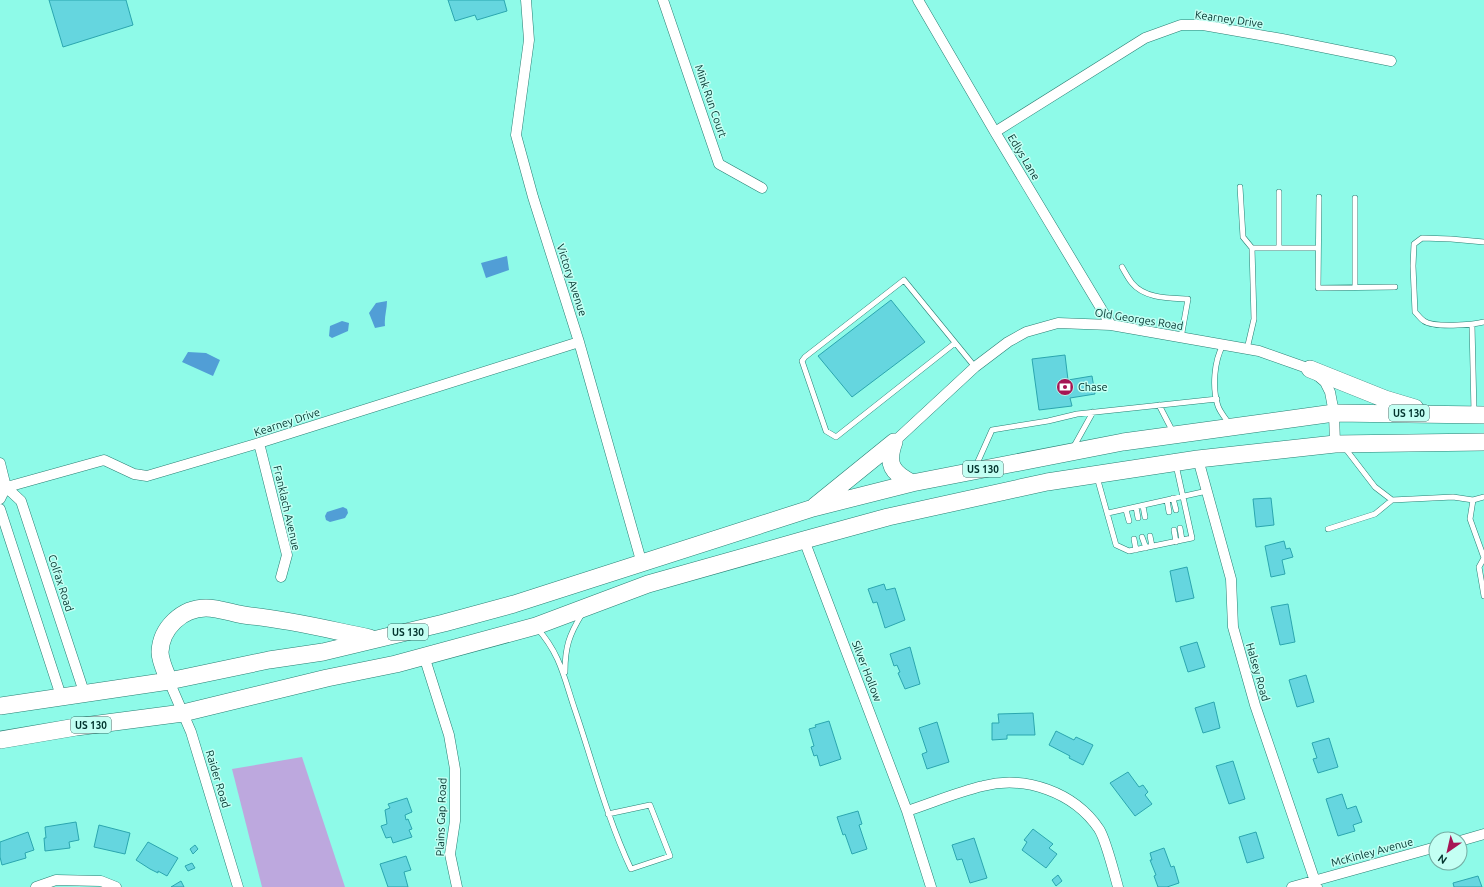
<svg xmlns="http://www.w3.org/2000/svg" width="1484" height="887" font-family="Ubuntu,sans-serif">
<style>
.green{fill:#bda8de}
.water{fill:#519ed6}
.building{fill:#65d6df;stroke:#2ba6af}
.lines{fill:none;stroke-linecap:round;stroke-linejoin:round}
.service-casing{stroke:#297f73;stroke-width:6}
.minor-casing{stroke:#297f73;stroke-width:11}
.trunk-casing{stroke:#297f73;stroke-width:18}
.service{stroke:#fff;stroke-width:5}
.minor{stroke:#fff;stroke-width:10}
.trunk{stroke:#fff;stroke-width:17}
.labels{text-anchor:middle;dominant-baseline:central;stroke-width:3;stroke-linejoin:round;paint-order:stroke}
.shield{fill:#c3fff3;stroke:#3a7068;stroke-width:1}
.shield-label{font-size:10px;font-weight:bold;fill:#00322c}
.street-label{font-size:11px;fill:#00322c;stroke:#c3fff3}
.poi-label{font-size:11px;fill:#00322c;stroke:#c3fff3;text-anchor:start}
</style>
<rect width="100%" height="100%" fill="#8efae8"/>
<path class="green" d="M 302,757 L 345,887 L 262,887 L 232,769 Z"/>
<path class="water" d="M 507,256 L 509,270 L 486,278 L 481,263 Z
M 387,301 C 387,310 384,317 385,326 L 375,328 L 369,313 L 376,303 Z
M 342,321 L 349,323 L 348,331 L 332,338 L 329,336 L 330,326 Z
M 188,352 L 206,353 L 220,360 L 213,376 L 182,362 Z
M 343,507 L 347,509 L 348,513 L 345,518 L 330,522 L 326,520 L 325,516 L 327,512 Z"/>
<path class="building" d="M 49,0 L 126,0 L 133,25 L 63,47 Z
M 448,0 L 504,0 L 507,11 L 477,20 L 475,15 L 455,21 Z
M 891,300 L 925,342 L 852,397 L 818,356 Z
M 1065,355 L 1068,380 L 1092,376 L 1095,394 L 1070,398 L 1072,406 L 1039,410 L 1032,359 Z
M 1271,498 L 1274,525 L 1256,527 L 1253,499 Z
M 1284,541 L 1286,549 L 1290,548 L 1293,557 L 1282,560 L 1285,574 L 1271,577 L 1265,546 Z
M 1187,567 L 1194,598 L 1176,602 L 1170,571 Z
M 884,584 L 886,590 L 895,588 L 905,620 L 885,628 L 877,602 L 873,603 L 868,589 Z
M 1288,604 L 1295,642 L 1280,645 L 1271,607 Z
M 1197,642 L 1205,667 L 1188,672 L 1180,647 Z
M 910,647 L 920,684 L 905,689 L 898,673 L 900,672 L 897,665 L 894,666 L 890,654 Z
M 1306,675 L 1314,702 L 1297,707 L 1289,680 Z
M 1214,702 L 1220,728 L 1203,733 L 1195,708 Z
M 1033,713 L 1035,735 L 1007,735 L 1007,739 L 992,740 L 992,723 L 999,723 L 998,714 Z
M 829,721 L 841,759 L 820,766 L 817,755 L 814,756 L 811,747 L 814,746 L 809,729 L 816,727 L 815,725 Z
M 937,722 L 949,762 L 927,769 L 922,754 L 927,752 L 919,728 Z
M 1056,731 L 1074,740 L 1076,737 L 1093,745 L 1083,765 L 1069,758 L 1070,756 L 1049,745 Z
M 1329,738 L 1338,767 L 1318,773 L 1313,759 L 1317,758 L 1312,743 Z
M 1233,761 L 1245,799 L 1229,804 L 1216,766 Z
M 1128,772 L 1139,787 L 1143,785 L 1148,792 L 1145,795 L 1152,804 L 1135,816 L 1110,783 Z
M 1342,794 L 1347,809 L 1356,806 L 1362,822 L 1353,825 L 1355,831 L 1338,836 L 1326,799 Z
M 407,798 L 412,812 L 405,815 L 406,820 L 408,819 L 412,829 L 409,830 L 412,837 L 393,843 L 391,837 L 386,838 L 381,826 L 387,824 L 385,810 L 390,808 L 388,804 Z
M 858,811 L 862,824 L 859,825 L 867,849 L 852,854 L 845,834 L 843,835 L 837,817 Z
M 76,822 L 79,840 L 69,842 L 70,848 L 45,851 L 44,838 L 46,838 L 45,827 Z
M 99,825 L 130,833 L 125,854 L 94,847 Z
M 1033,829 L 1053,844 L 1049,848 L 1057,854 L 1046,868 L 1022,850 L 1027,842 L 1024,840 Z
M 28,832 L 34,850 L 25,853 L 26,858 L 2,865 L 0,857 L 0,842 Z
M 1256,832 L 1264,858 L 1247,863 L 1239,837 Z
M 974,838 L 987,878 L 970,883 L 962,859 L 957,860 L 952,845 Z
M 148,842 L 178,858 L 167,876 L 158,871 L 158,873 L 150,869 L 136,860 Z
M 195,845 L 198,849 L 193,854 L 190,849 Z
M 1164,848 L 1171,867 L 1174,866 L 1179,883 L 1167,887 L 1158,887 L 1154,876 L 1156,875 L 1150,860 L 1152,860 L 1150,853 Z
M 406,856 L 411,870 L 404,872 L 408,887 L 388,887 L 380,864 Z
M 192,863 L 195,868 L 188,871 L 185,866 Z
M 1058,875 L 1062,881 L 1056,886 L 1052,880 Z
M 1478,876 L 1482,887 L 1454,887 L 1453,883 Z
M 181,881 L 184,887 L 171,887 Z"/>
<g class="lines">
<g class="service-casing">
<path id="service" d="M 1240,187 L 1243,237 L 1252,248
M 1279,192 L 1279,248
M 1319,197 L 1318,288 L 1395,287
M 1484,242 L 1451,239 L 1422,238 L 1414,244 L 1413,266 L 1415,312 C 1418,315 1421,319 1424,321 C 1434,328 1472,325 1484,322
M 1122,267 C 1125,272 1128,278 1132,283 C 1145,299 1170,298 1188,299 L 1181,338
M 1355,287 L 1355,198
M 1472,325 L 1474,412
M 955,343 L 836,437 L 826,431 L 802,361 L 805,357 L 904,280 L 975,367
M 1223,345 C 1214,361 1212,388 1218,406 C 1220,412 1226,419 1230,425
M 1247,349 L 1254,319 L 1252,248 L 1318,248
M 1159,405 L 1173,432
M 1073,448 L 1093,412
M 1345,448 L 1375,487 L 1392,500 L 1453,497 L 1473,500 L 1484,497
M 975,468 L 992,430 L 1048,421 L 1077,414 L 1217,399
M 1097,477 L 1116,545 L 1129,551 L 1192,538 L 1176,465
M 1173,498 L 1176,510
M 1167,500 L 1169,512
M 1473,500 L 1470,519 L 1484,558
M 1143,506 L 1145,517
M 1136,507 L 1138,518
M 1126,510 L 1129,521
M 1108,513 L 1207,491
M 1180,528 L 1182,540
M 1328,529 L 1375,514 L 1392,500
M 1174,530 L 1176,542
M 1150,536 L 1152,546
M 1142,537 L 1146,548
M 1134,539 L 1136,550
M 1484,558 L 1479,567 L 1484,596
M 537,628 C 561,655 564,678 575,710 C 593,763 607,818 631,869 L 670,856 L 650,805 L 608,814
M 565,672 C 565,647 569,635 582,614"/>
</g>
<g class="minor-casing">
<path id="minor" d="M 526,0 L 529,40 L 516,135 L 533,197 L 579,342 L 642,564
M 663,0 L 719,164 L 762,188
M 918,0 L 995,132 L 1111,325
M 995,132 L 1145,38 L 1181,25 L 1203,25 L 1282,39 L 1391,61
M 894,442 L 975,367 L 1008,342 L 1026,332 L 1058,323 L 1111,325 L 1259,351 L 1310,369 L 1325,382 L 1330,392 L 1334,413 L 1335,444
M 259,443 L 287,555 L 281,577
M 1198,459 L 1231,579 L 1233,627 L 1255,705 L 1317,887
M 0,463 L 6,487 L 21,501 L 84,692
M 0,489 L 104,460 L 134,474 L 147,476 L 259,443 L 579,342
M 0,499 L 6,487
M 0,509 L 61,696
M 804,540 L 907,811 L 931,887
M 424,656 L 449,735 L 455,769 L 455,821 L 450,854 L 457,887
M 169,681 L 191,732 L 238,887
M 907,811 C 932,803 957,792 983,786 C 1025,775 1074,792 1099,829 C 1106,840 1114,873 1118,887
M 1460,841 L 1484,834
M 36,887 L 56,880 L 101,881 L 116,887
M 1292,887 L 1436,847"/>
</g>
<g class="trunk-casing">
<path id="trunk" d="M 1310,369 L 1385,399 L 1415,408
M 894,442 C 886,464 892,473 912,483
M 815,506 L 894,442
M 169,681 C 166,673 160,661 160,652 C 161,628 182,608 206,608 C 221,608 236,615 251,616 C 291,620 330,630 370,638
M 0,706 L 169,681 L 269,660 L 323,652 L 444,623 L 514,604 L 813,508 L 912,483 L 1123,442 L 1334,413 L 1484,415
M 0,740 L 76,727 L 183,713 L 327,678 L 396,664 L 536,626 L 648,584 L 804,540 L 888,517 L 1047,482 L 1198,459 L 1335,444 L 1484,442"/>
</g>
<use href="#service" class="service"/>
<use href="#minor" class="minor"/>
<use href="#trunk" class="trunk"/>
</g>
<defs>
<g id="bank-disc" transform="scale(0.9)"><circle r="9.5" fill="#a61554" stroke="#c3fff3"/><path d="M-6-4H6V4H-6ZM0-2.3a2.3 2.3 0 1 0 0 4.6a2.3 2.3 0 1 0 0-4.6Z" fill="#fff"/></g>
</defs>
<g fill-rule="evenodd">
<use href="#bank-disc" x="1065" y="387"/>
</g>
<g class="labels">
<g class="shield">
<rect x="1389" y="405" width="40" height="16" rx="3"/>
<rect x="963" y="461" width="40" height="16" rx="3"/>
<rect x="388" y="624" width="40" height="16" rx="3"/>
<rect x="71" y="717" width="40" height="16" rx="3"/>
</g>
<g class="shield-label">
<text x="1409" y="413">US 130</text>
<text x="983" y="469">US 130</text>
<text x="408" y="632">US 130</text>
<text x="91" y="725">US 130</text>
</g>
<g class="street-label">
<text transform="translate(1229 19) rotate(8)">Kearney Drive</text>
<text transform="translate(711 101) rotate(71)">Mink Run Court</text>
<text transform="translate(1024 157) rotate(59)">Edlys Lane</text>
<text transform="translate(572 280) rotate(72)">Victory Avenue</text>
<text transform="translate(1139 319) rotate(9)">Old Georges Road</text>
<text transform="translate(287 422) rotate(-18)">Kearney Drive</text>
<text transform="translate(287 508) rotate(77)">Franklach Avenue</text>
<text transform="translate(61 583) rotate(72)">Colfax Road</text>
<text transform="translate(867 671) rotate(69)">Silver Hollow</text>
<text transform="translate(1258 672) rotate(74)">Halsey Road</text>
<text transform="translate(218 779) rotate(73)">Raider Road</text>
<text transform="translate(441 817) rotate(-88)">Plains Gap Road</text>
<text transform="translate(1372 852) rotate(-15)">McKinley Avenue</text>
</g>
<g class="poi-label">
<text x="1078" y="387">Chase</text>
</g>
</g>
<g transform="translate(1448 851) rotate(214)"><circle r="19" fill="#c3fff3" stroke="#75ada3"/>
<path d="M0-3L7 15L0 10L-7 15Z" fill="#a61554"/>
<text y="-6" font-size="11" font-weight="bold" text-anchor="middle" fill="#00322c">N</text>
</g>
</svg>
